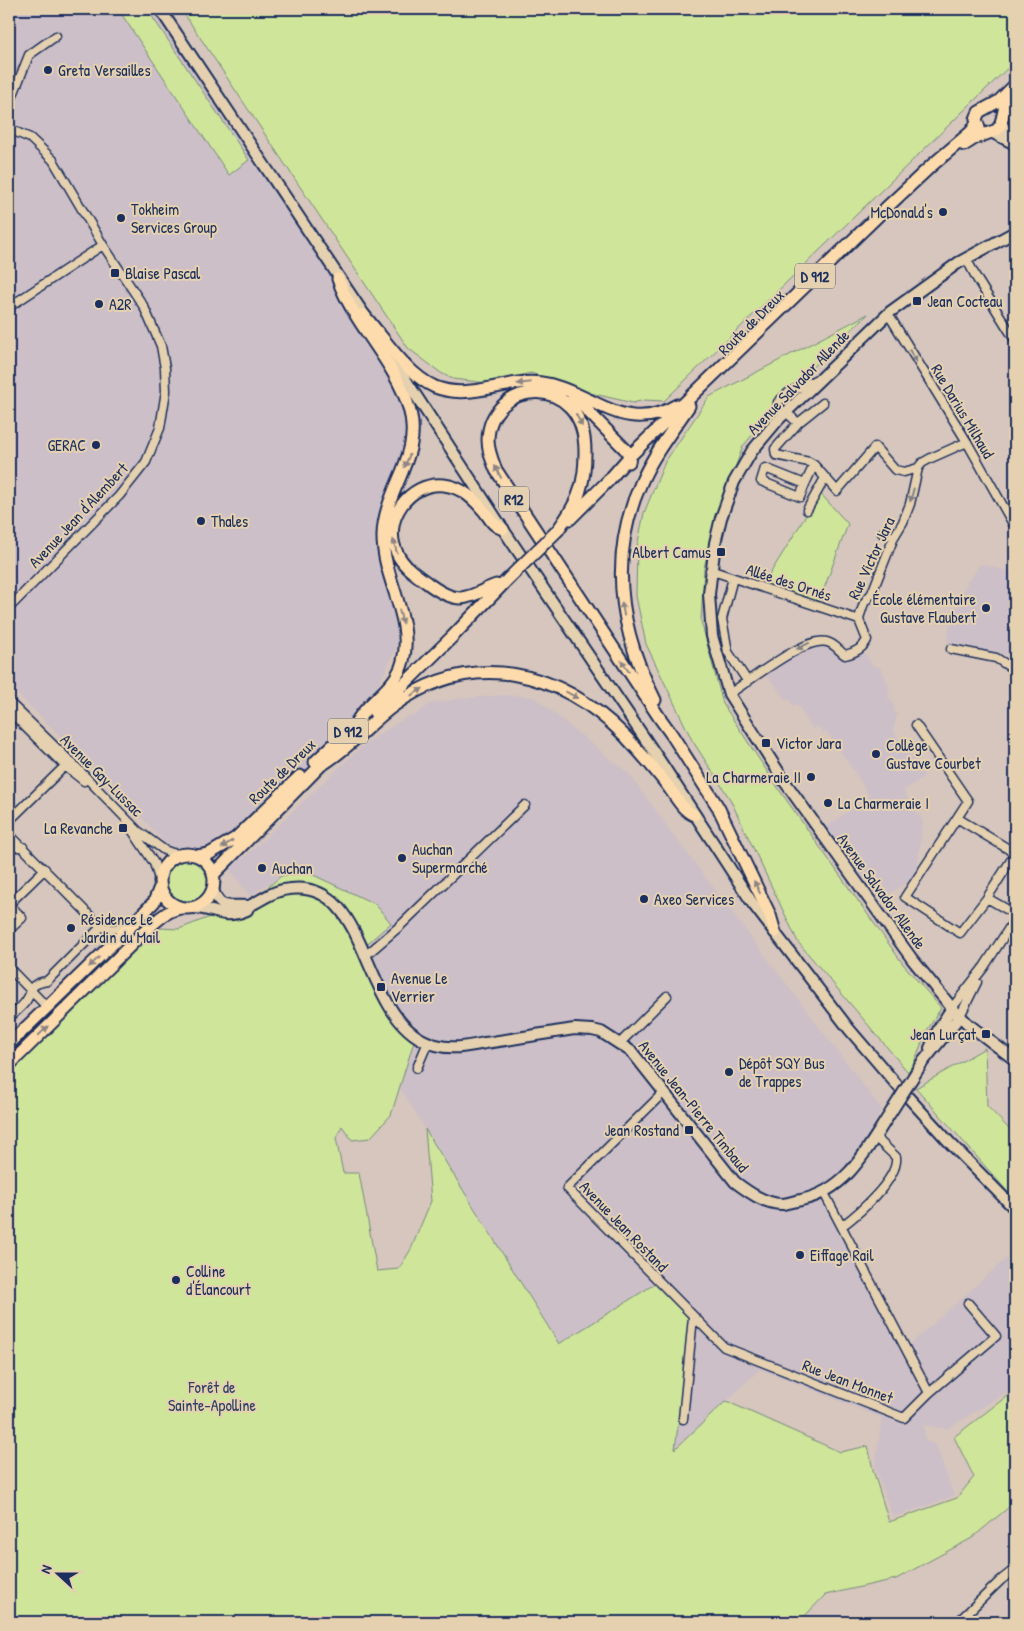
<svg xmlns="http://www.w3.org/2000/svg" width="1024" height="1631" font-family="'Patrick Hand',sans-serif">
<style>
.built{fill:#ccbfc7}
.green{fill:#cfe59a;stroke:#758a7c}
.lines{fill:none;stroke-linecap:round;stroke-linejoin:round}
.street-casing{stroke:#1b2f5e;stroke-width:11}
.secondary-casing{stroke:#1b2f5e;stroke-width:14}
.primary-casing{stroke:#1b2f5e;stroke-width:15}
.street{stroke:#e5d1af;stroke-width:8}
.secondary{stroke:#e5d1af;stroke-width:10}
.primary{stroke:#fedbac;stroke-width:11}
.secondary-bridge-casing{stroke:#1b2f5e;stroke-width:14;stroke-linecap:butt}
.primary-bridge-casing{stroke:#1b2f5e;stroke-width:15;stroke-linecap:butt}
.secondary-bridge{stroke:#e5d1af;stroke-width:10}
.primary-bridge{stroke:#fedbac;stroke-width:11}
.oneway{fill:#808086}
.oneway2{fill:#8c8585}
.poi-dot{fill:#1b2f5e;stroke:#e5d1af;stroke-width:2}
.labels{text-anchor:middle;dominant-baseline:central;stroke-width:4;stroke-linejoin:round;paint-order:stroke}
.shield{fill:#e5d1af;stroke:#586076;stroke-width:1}
.shield-label{font-size:15px;font-weight:bold;fill:#1b2f5e}
.poi-label{font-size:16px;fill:#1b2f5e;stroke:#e5d1af;text-anchor:start}
.street-label{font-size:16px;fill:#1b2f5e;stroke:#e5d1af}
.park-label{font-size:16px;fill:#2d4164;stroke:#e5d1af}
</style>
<rect width="100%" height="100%" fill="#d6c6bd"/>
<filter id="ink" filterUnits="userSpaceOnUse"><feTurbulence type="fractalNoise" baseFrequency=".02" numOctaves="2"/><feDisplacementMap in="SourceGraphic" scale="10" xChannelSelector="R" yChannelSelector="G"/><feConvolveMatrix kernelMatrix="1 2 1 2 8 2 1 2 1" color-interpolation-filters="sRGB"/></filter>
<g filter="url(#ink)">
<path class="built" d="M 9,9 L 166,9 L 422,391 L 420,442 L 400,490 L 387,537 L 391,577 L 406,627 L 371,701 L 260,824 L 200,857 L 166,844 L 149,825 L 9,685 Z
M 981,564 L 1015,573 L 1015,657 L 947,642 L 951,621 L 958,602 L 967,583 Z
M 822,641 L 842,653 L 861,648 L 872,665 L 879,667 L 886,678 L 886,681 L 889,686 L 888,697 L 895,707 L 893,709 L 897,714 L 893,731 L 924,776 L 903,791 L 923,821 L 916,876 L 879,901 L 826,827 L 869,797 L 860,780 L 827,732 L 824,733 L 818,726 L 813,729 L 797,704 L 793,706 L 789,699 L 786,700 L 764,671 L 796,649 Z
M 504,695 L 534,697 L 629,774 L 674,836 L 882,1110 L 841,1184 L 827,1196 L 905,1349 L 1010,1255 L 1015,1260 L 1015,1344 L 1008,1351 L 1015,1361 L 1015,1387 L 947,1429 L 924,1425 L 925,1441 L 936,1445 L 954,1496 L 893,1517 L 875,1467 L 882,1418 L 760,1369 L 675,1450 L 659,1281 L 559,1344 L 400,1088 L 416,1035 L 364,958 L 361,949 L 372,942 L 367,935 L 281,879 L 267,884 L 250,896 L 228,867 L 247,855 L 363,745 L 410,715 L 413,717 L 430,704 L 456,699 Z"/>
<path class="green" d="M 118,9 L 147,9 L 249,160 L 229,175 Z
M 181,9 L 1015,9 L 1015,61 L 664,401 L 644,400 L 633,403 L 590,393 L 531,373 L 487,383 L 453,379 L 441,373 L 408,348 Z
M 868,314 L 800,379 L 743,446 L 716,520 L 704,568 L 701,621 L 723,704 L 780,791 L 903,964 L 941,1008 L 926,1032 L 915,1060 L 908,1072 L 798,942 L 730,799 L 692,740 L 646,644 L 636,596 L 637,547 L 644,513 L 665,462 L 709,397 Z
M 820,493 L 848,524 L 819,602 L 763,585 Z
M164 882a23 23 0 1 1 46 0a23 23 0 1 1-46 0Z
M 307,872 L 375,904 L 391,923 L 361,949 L 364,958 L 416,1035 L 391,1115 L 370,1138 L 352,1140 L 342,1126 L 336,1138 L 343,1173 L 359,1173 L 377,1271 L 399,1269 L 411,1249 L 431,1201 L 425,1129 L 559,1344 L 658,1282 L 692,1317 L 675,1449 L 726,1401 L 840,1452 L 868,1446 L 873,1470 L 889,1522 L 957,1498 L 974,1477 L 954,1437 L 1015,1390 L 1015,1502 L 972,1538 L 896,1579 L 825,1595 L 799,1622 L 9,1622 L 9,1073 L 159,928 L 179,929 L 252,901 L 281,876 Z
M 985,1048 L 987,1106 L 1015,1135 L 1015,1200 L 916,1088 Z"/>
<g class="lines">
<g class="street-casing">
<path id="street" d="M 9,105 L 29,55 L 56,36
M 9,119 L 9,121
M 9,129 L 30,138 L 53,160 L 103,245 L 144,307 L 161,346 L 165,368 L 166,391 L 160,428 L 146,462 L 119,496 L 9,608
M 966,258 L 977,279 L 1015,340
M 9,307 L 103,245
M 887,315 L 892,320 L 967,442 L 1012,522 L 1015,525
M 823,403 L 798,423 L 775,449 L 776,455 L 809,462 L 814,465 L 837,491 L 875,447 L 895,470 L 904,472 L 918,468
M 798,423 L 787,413 L 778,408 L 778,402 L 788,393 L 817,379
M 805,484 L 800,497 L 761,481 L 765,468 L 805,484 L 814,465
M 807,510 L 825,478
M 882,533 L 894,537
M 710,570 L 859,620
M 733,578 L 722,619 L 728,652 L 748,682
M 951,649 L 996,658 L 1015,670
M 729,694 C 750,681 805,636 827,642 C 835,644 839,651 845,655 C 854,653 863,648 867,640 L 859,620 L 860,615 L 864,603 L 872,593 L 894,537 L 903,522 L 910,504 L 918,468 L 922,463 L 931,458 L 967,442
M 9,702 L 77,768 L 138,831 L 164,850 L 172,853 L 184,854
M 9,711 L 65,766 L 84,781
M 916,725 L 968,801 L 957,818
M 9,821 L 65,766
M 132,830 L 154,863 L 159,879
M 9,834 L 101,927 L 113,929 L 132,925
M 9,847 L 23,847
M 1015,854 L 987,898 L 1015,914
M 987,898 L 960,933 L 905,897 L 957,818 L 1015,853
M 9,904 L 45,869
M 9,904 L 22,918 L 9,930
M 365,956 L 400,926 L 525,805
M 9,968 L 47,1007
M 952,1008 L 984,967 L 1015,919
M 960,1016 L 977,982
M 9,1018 C 14,1013 22,1007 26,1001 C 35,988 27,985 47,981 L 101,927
M 620,1043 L 667,996
M 417,1068 L 428,1042
M 664,1092 L 567,1188 L 724,1347 L 904,1418 L 929,1393 L 996,1336 L 968,1303
M 824,1193 L 929,1393
M 842,1226 C 858,1214 899,1179 896,1157 L 875,1137
M 683,1419 L 693,1317
M 958,1622 L 1001,1580 L 1015,1569"/>
</g>
<g class="secondary-casing">
<path id="secondary" d="M 160,9 L 367,319
M 1001,121 L 1003,126 L 1015,145
M 991,132 L 1015,144
M 1015,232 L 958,263 L 890,312 L 778,420 L 752,451 L 734,482 L 721,518 L 715,543 L 709,594 L 712,636 L 729,694 L 785,782 L 912,959 L 952,1008 L 968,1024 L 1015,1060
M 385,348 L 503,529 L 662,764 L 753,904 L 849,1029 L 897,1085 L 950,1143 L 1015,1209
M 213,888 C 218,912 231,904 248,906
M 191,908 C 214,907 222,921 247,910 L 249,906 C 260,901 271,892 283,890 C 375,871 356,1024 436,1045 C 452,1050 469,1046 485,1043 C 515,1039 545,1033 575,1029 L 592,1030 L 601,1032 L 632,1052 L 735,1182 C 747,1191 766,1205 783,1204 C 789,1203 795,1201 801,1200 C 848,1190 867,1149 891,1112
M 930,1048 L 939,1028 L 952,1008
M 922,1063 L 960,1016"/>
</g>
<g class="primary-casing">
<path id="primary" d="M 979,128 L 976,119 L 979,112 L 999,101 L 1015,85
M 964,145 L 975,138 L 997,130 L 1001,124 L 1005,106 L 1015,94
M 338,279 C 354,325 395,361 409,408 C 424,456 384,489 383,535 C 382,578 414,618 403,661 C 396,689 368,700 356,723
M 363,314 C 383,337 407,375 435,387 C 473,402 511,375 548,384 C 596,395 626,436 677,405
M 573,396 L 625,449 L 630,456 L 629,462
M 570,519 L 609,480 L 630,456 L 702,386 L 885,209 L 931,166 L 971,132 L 977,123
M 558,530 C 566,518 576,505 580,490 C 584,478 585,466 585,453 C 586,370 489,379 488,440 C 488,451 492,460 496,470 L 659,717 L 672,735 L 718,807 L 770,915 L 775,932
M 496,585 C 484,589 474,597 461,598 C 449,598 435,589 426,582 C 415,574 403,566 397,553 C 381,521 409,481 444,485 C 462,487 474,499 485,512 C 491,520 493,526 503,529
M 655,700 C 619,630 608,557 641,483 C 653,455 672,431 689,406
M 375,713 L 452,637 L 509,578
M 315,762 L 360,720
M 323,764 C 349,748 369,724 393,706 C 472,648 560,670 625,736 C 640,752 654,768 667,785 C 676,796 681,809 694,815
M160 881a27 27 0 1 1 54 0a27 27 0 1 1-54 0Z
M 197,856 L 209,854 L 236,838 L 300,776
M 213,875 L 327,759
M 9,1044 L 132,925 L 154,902 L 160,887
M 9,1065 L 147,929 C 158,920 168,909 182,908"/>
</g>
<use href="#street" class="street"/>
<use href="#secondary" class="secondary"/>
<use href="#primary" class="primary"/>
<g class="secondary-bridge-casing">
<path id="secondary-bridge" d="M 891,1112 L 922,1063"/>
</g>
<g class="primary-bridge-casing">
<path id="primary-bridge" d="M 509,578 L 558,530"/>
</g>
<use href="#secondary-bridge" class="secondary-bridge"/>
<use href="#primary-bridge" class="primary-bridge"/>
</g>
<defs><path id="oneway-solid" d="M-6-.8H1V-3.2L6.5 0L1 3.2V.8H-6Z" transform="scale(1.25)"/></defs>
<g class="oneway">
<use href="#oneway-solid" transform="translate(913 356) rotate(59)"/>
<use href="#oneway-solid" transform="translate(912 495) rotate(105)"/>
<use href="#oneway-solid" transform="translate(803 646) rotate(154)"/>
</g>
<g class="oneway2">
<use href="#oneway-solid" transform="translate(524 383) rotate(174)"/>
<use href="#oneway-solid" transform="translate(579 420) rotate(62)"/>
<use href="#oneway-solid" transform="translate(407 461) rotate(112)"/>
<use href="#oneway-solid" transform="translate(498 472) rotate(-118)"/>
<use href="#oneway-solid" transform="translate(395 546) rotate(-106)"/>
<use href="#oneway-solid" transform="translate(623 609) rotate(-99)"/>
<use href="#oneway-solid" transform="translate(401 617) rotate(75)"/>
<use href="#oneway-solid" transform="translate(625 666) rotate(-124)"/>
<use href="#oneway-solid" transform="translate(417 692) rotate(-31)"/>
<use href="#oneway-solid" transform="translate(572 695) rotate(29)"/>
<use href="#oneway-solid" transform="translate(227 844) rotate(146)"/>
<use href="#oneway-solid" transform="translate(757 887) rotate(-116)"/>
<use href="#oneway-solid" transform="translate(94 962) rotate(136)"/>
<use href="#oneway-solid" transform="translate(43 1031) rotate(-45)"/>
</g>
</g>
<g class="poi-dot">
<circle cx="48" cy="70" r="5"/>
<circle cx="943" cy="212" r="5"/>
<circle cx="121" cy="218" r="5"/>
<rect x="110" y="268" width="10" height="10" rx="2.5"/>
<rect x="912" y="296" width="10" height="10" rx="2.5"/>
<circle cx="99" cy="304" r="5"/>
<circle cx="96" cy="445" r="5"/>
<circle cx="201" cy="521" r="5"/>
<rect x="716" y="547" width="10" height="10" rx="2.5"/>
<circle cx="986" cy="608" r="5"/>
<rect x="761" y="738" width="10" height="10" rx="2.5"/>
<circle cx="876" cy="754" r="5"/>
<circle cx="811" cy="777" r="5"/>
<circle cx="828" cy="803" r="5"/>
<rect x="118" y="823" width="10" height="10" rx="2.5"/>
<circle cx="402" cy="858" r="5"/>
<circle cx="262" cy="868" r="5"/>
<circle cx="644" cy="899" r="5"/>
<circle cx="71" cy="928" r="5"/>
<rect x="376" y="982" width="10" height="10" rx="2.5"/>
<rect x="981" y="1029" width="10" height="10" rx="2.5"/>
<circle cx="729" cy="1072" r="5"/>
<rect x="684" y="1125" width="10" height="10" rx="2.5"/>
<circle cx="800" cy="1255" r="5"/>
<circle cx="176" cy="1280" r="5"/>
</g>
<g class="labels">
<g class="shield">
<rect x="795" y="263.5" width="40" height="25" rx="4"/>
<rect x="499" y="486.5" width="30" height="25" rx="4"/>
<rect x="328" y="718.5" width="40" height="25" rx="4"/>
</g>
<g class="shield-label">
<text x="815" y="276">D 912</text>
<text x="514" y="499">R12</text>
<text x="348" y="731">D 912</text>
</g>
<g class="poi-label">
<text x="58" y="70">Greta Versailles</text>
<text x="131" y="209">Tokheim<tspan x="131" dy="18">Services Group</tspan></text>
<text x="933" y="212" text-anchor="end">McDonald's</text>
<text x="125" y="273">Blaise Pascal</text>
<text x="927" y="301">Jean Cocteau</text>
<text x="109" y="304">A2R</text>
<text x="86" y="445" text-anchor="end">GERAC</text>
<text x="211" y="521">Thales</text>
<text x="711" y="552" text-anchor="end">Albert Camus</text>
<text x="976" y="599" text-anchor="end">École élémentaire<tspan x="976" dy="18">Gustave Flaubert</tspan></text>
<text x="776" y="743">Victor Jara</text>
<text x="886" y="745">Collège<tspan x="886" dy="18">Gustave Courbet</tspan></text>
<text x="801" y="777" text-anchor="end">La Charmeraie II</text>
<text x="838" y="803">La Charmeraie I</text>
<text x="113" y="828" text-anchor="end">La Revanche</text>
<text x="412" y="849">Auchan<tspan x="412" dy="18">Supermarché</tspan></text>
<text x="272" y="868">Auchan</text>
<text x="654" y="899">Axeo Services</text>
<text x="81" y="919">Résidence Le<tspan x="81" dy="18">Jardin du Mail</tspan></text>
<text x="391" y="978">Avenue Le<tspan x="391" dy="18">Verrier</tspan></text>
<text x="976" y="1034" text-anchor="end">Jean Lurçat</text>
<text x="739" y="1063">Dépôt SQY Bus<tspan x="739" dy="18">de Trappes</tspan></text>
<text x="679" y="1130" text-anchor="end">Jean Rostand</text>
<text x="810" y="1255">Eiffage Rail</text>
<text x="186" y="1271">Colline<tspan x="186" dy="18">d'Élancourt</tspan></text>
</g>
<g class="street-label">
<text transform="translate(751 322) rotate(-45)">Route de Dreux</text>
<text transform="translate(798 382) rotate(-46)">Avenue Salvador Allende</text>
<text transform="translate(963 411) rotate(59)">Rue Darius Milhaud</text>
<text transform="translate(78 515) rotate(-47)">Avenue Jean d'Alembert</text>
<text transform="translate(871 558) rotate(-65)">Rue Victor Jara</text>
<text transform="translate(789 582) rotate(18)">Allée des Ornés</text>
<text transform="translate(282 771) rotate(-44)">Route de Dreux</text>
<text transform="translate(102 775) rotate(45)">Avenue Gay-Lussac</text>
<text transform="translate(882 891) rotate(54)">Avenue Salvador Allende</text>
<text transform="translate(694 1106) rotate(51)">Avenue Jean-Pierre Timbaud</text>
<text transform="translate(624 1226) rotate(46)">Avenue Jean Rostand</text>
<text transform="translate(848 1381) rotate(21)">Rue Jean Monnet</text>
</g>
<g class="park-label">
<text x="212" y="1387">Forêt de<tspan x="212" dy="18">Sainte-Apolline</tspan></text>
</g>
</g>
<rect width="1024" height="1631" fill="none" stroke="#e5d1af" stroke-width="30"/>
<rect x="15" y="15" width="994" height="1601" fill="none" stroke="#1b2f5e" stroke-width="2" filter="url(#ink)"/>
<g transform="translate(58 1574) rotate(291)" stroke="#e5d1af" stroke-width="4" paint-order="stroke">
<path d="M0-4L9 19L0 12L-9 19Z" fill="#1b2f5e"/>
<text y="-8" font-size="14" font-weight="bold" text-anchor="middle" fill="#1b2f5e">N</text>
</g>
</svg>
